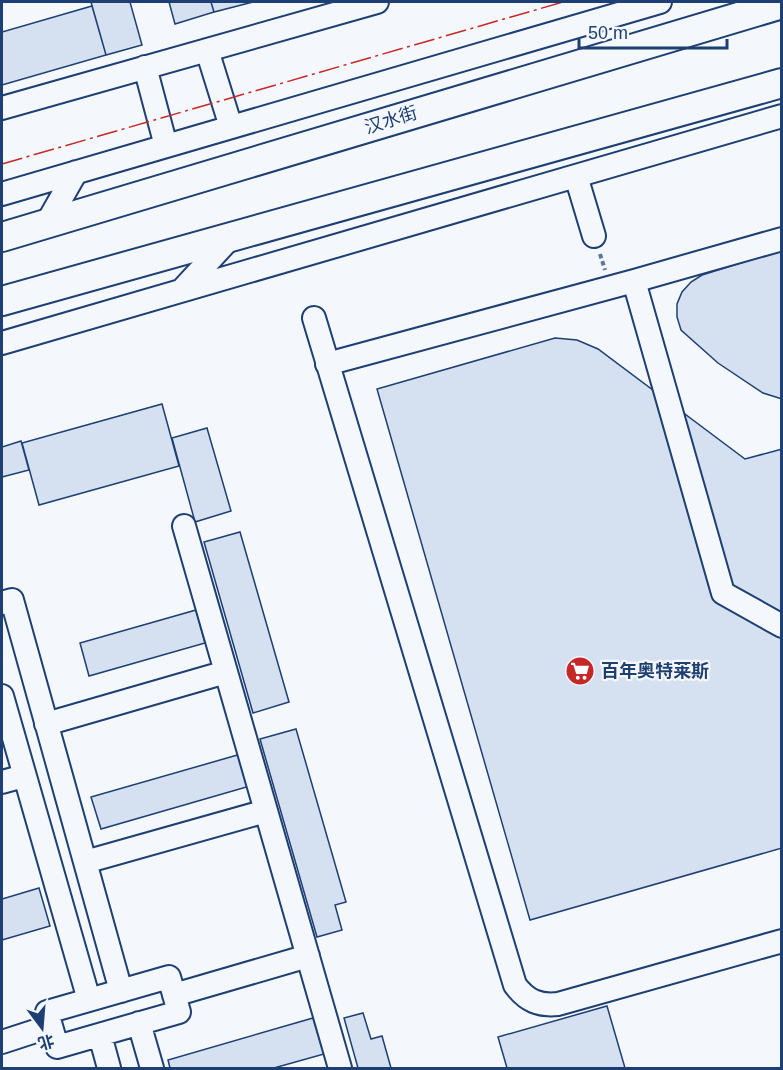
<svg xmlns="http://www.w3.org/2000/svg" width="783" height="1070" font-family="Helvetica,'Noto Sans SC',sans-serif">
  <rect width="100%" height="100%" fill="#f4f7fb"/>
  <!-- building -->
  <path fill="#d5e0f0" stroke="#1d3f73" stroke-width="1.5" d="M91,2H130L142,45L106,55Z
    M169,2H211L214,12L175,24Z
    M211,2H253L214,12Z
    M92,6L106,55L2,85V32Z
    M782,250V399L763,393L718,363L681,330L677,317V304L682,292L691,282L702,275Z
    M555,338L577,340L598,349L745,459L782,449V848L530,920L377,389Z
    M162,404L179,466L39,505L22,443Z
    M207,428L231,511L195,522L172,438Z
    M21,441L29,470L2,477V447Z
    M240,532L289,702L253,713L204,542Z
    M196,610L205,643L89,676L80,643Z
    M296,729L346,902L335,905L342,930L317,937L260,739Z
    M241,754L250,786L101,829L91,797Z
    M39,888L50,926L2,940V899Z
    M607,1006L625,1068H507L498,1037Z
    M363,1013L371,1039L382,1036L391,1068H358L344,1018Z
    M313,1018L324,1054L274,1068H170L168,1060Z"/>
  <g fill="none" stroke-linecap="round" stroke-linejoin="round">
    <!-- minor casing -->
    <g stroke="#1d3f73" stroke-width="26">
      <path id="minor" d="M207,50L231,127
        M145,67L166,146
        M2,108L377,2
        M576,176L594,236
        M2,194L660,2
        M47,223L76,172
        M634,281L723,593L782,626
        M182,290L231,237
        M314,318L515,985C527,1001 539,1006 558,1004L782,941
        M2,343L782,116
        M327,364L634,281L782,239
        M184,526L340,1068
        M2,603L12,600L121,991
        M2,696L89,1000
        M46,724L226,672
        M2,782L24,776
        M85,862L266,811
        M169,977L179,1012L57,1047L47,1012Z
        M174,995L308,956
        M139,1023L152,1068
        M100,1035L109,1068
        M2,1042L51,1026"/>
    </g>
    <!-- major casing -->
    <g stroke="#1d3f73" stroke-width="32">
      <path id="major" d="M2,237L782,4
        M2,301L782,83"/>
    </g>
    <!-- path -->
    <path stroke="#5e769c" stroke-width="4" stroke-dasharray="4.5 3" stroke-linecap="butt" d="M600,254L605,270"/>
    <!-- minor -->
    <use href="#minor" stroke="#f4f7fb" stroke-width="22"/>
    <!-- major -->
    <use href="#major" stroke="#f4f7fb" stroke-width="28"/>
    <!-- power -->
    <path stroke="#c62828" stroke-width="1.5" stroke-dasharray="21 4.5 3 4.5" stroke-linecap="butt" d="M2,164L563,2"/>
  </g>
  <!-- icons -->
  <defs>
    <g id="supermarket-disc" transform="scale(1.5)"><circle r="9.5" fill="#c62828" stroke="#f4f7fb"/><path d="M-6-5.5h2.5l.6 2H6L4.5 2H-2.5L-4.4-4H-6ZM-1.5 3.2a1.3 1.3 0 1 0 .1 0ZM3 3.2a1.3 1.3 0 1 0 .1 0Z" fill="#fff"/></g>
  </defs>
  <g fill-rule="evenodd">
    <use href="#supermarket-disc" x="580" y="671"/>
  </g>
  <g text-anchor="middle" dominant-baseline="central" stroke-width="4.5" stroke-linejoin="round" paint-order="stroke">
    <!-- street labels -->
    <g font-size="18" fill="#1d3f73" stroke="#f4f7fb">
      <text transform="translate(391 120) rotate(-17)">汉水街</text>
    </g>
    <!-- poi labels -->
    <g font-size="18" font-weight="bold" fill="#1d3f73" stroke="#f4f7fb" text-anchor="start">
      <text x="601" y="671">百年奥特莱斯</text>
    </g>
  </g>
  <!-- border -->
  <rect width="783" height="1070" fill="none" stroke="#1d3f73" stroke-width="6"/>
  <!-- north arrow -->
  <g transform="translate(42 1028) rotate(164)" stroke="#f4f7fb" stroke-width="4.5" paint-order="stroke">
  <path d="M0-4.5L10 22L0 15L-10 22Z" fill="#1d3f73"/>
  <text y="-9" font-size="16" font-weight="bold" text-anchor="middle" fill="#1d3f73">北</text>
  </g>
  <!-- scale -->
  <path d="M579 39v9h148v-9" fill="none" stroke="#1d3f73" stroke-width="3"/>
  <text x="588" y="39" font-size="18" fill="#1d3f73" stroke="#f4f7fb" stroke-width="4.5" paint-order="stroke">50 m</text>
</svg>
